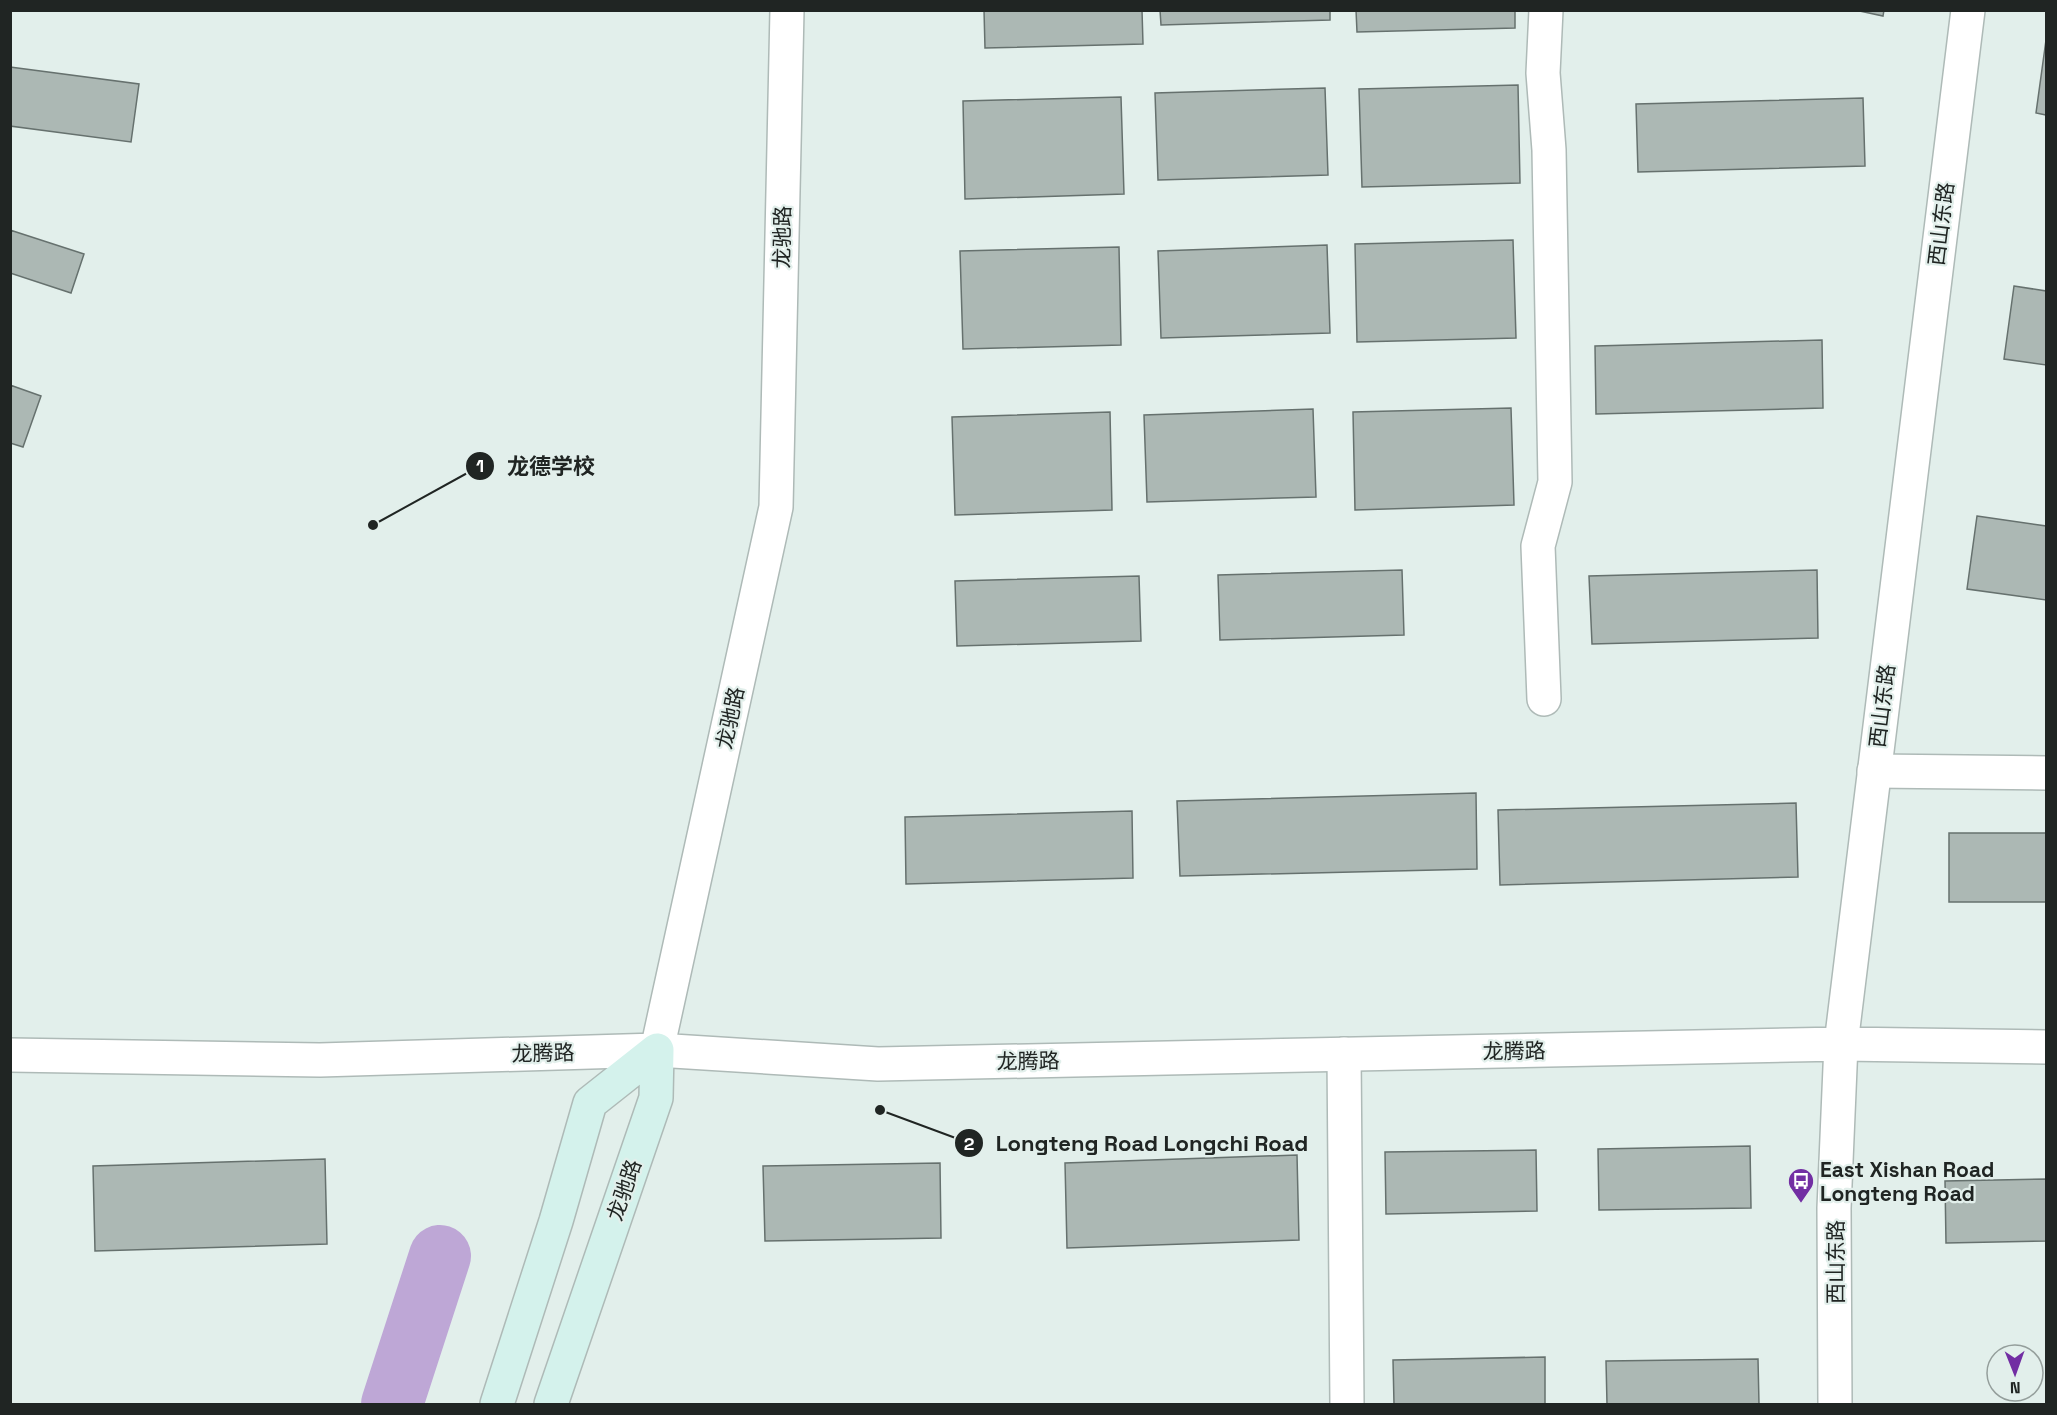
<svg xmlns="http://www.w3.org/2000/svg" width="2057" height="1415" font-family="'Space Grotesk','Noto Sans SC',sans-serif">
  <rect width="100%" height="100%" fill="#e2efeb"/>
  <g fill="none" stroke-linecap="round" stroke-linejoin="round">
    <!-- river -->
    <path stroke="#bea7d6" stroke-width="62" d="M392,1404L440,1256"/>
  </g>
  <!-- building -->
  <path fill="#acb8b4" stroke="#66716e" stroke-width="1.5" d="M984,10H1142L1143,44L985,48Z
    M1160,10H1330V20L1161,25Z
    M1356,10H1515V28L1357,32Z
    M1855,10H1884L1883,16Z
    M2046,40V115L2036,113Z
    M10,67L139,84L131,142L10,126Z
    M1518,85L1520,183L1362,187L1359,89Z
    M1325,88L1328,175L1158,180L1155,93Z
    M1121,97L1124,194L965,199L963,101Z
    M1863,98L1865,166L1638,172L1636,104Z
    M10,230L84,254L71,293L10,273Z
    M1513,240L1516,338L1357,342L1355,244Z
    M1327,245L1330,333L1161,338L1158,251Z
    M1119,247L1121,345L963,349L960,251Z
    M2014,286L2046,291V365L2004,359Z
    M1822,340L1823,408L1596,414L1595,346Z
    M10,385L41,396L23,447L10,443Z
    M1511,408L1514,505L1355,510L1353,412Z
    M1313,409L1316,497L1147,502L1144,415Z
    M1110,412L1112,510L955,515L952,417Z
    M1977,516L2046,526V600L1967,589Z
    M1402,570L1404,635L1220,640L1218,575Z
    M1817,570L1818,638L1592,644L1589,576Z
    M1139,576L1141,641L957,646L955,581Z
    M1476,793L1477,869L1180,876L1177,801Z
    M1796,803L1798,877L1500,885L1498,810Z
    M1132,811L1133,878L906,884L905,817Z
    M1949,833H2046V902H1949Z
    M1750,1146L1751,1208L1599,1210L1598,1149Z
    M1536,1150L1537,1211L1386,1214L1385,1152Z
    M1297,1155L1299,1240L1067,1248L1065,1163Z
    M325,1159L327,1244L95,1251L93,1166Z
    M940,1163L941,1238L765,1241L763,1166Z
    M2046,1179V1241L1946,1243L1945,1181Z
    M1545,1357V1404H1394L1393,1360Z
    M1758,1359L1759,1404H1607L1606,1361Z"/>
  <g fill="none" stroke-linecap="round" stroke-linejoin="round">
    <!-- minor casing -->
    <g stroke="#aebab7" stroke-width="36">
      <path id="minor" d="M1544,699L1538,546L1555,482L1549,150L1543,73L1546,10
        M1874,771L2046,773
        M1344,1054L1347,1404"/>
    </g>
    <!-- tertiary casing -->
    <g stroke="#aebab7" stroke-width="36">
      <path id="tertiary" d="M657,1050L776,507L787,10
        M10,1055L320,1060L657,1050L878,1064L1841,1044L2046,1047
        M1835,1404L1834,1208L1841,1044L1968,10"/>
    </g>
    <!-- secondary casing -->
    <g stroke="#aebab7" stroke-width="36">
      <path id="secondary" d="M497,1404L556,1221L590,1103L657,1050
        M551,1404L656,1098L657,1050"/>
    </g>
    <!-- minor -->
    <use href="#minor" stroke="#fff" stroke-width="33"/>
    <!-- tertiary -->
    <use href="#tertiary" stroke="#fff" stroke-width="33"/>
    <!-- secondary -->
    <use href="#secondary" stroke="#d4f2ec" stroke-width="33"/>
  </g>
  <!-- icons -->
  <defs>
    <g id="bus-pin" transform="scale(1.35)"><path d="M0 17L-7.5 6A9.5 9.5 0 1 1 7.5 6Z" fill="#722ea3" stroke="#e2efeb"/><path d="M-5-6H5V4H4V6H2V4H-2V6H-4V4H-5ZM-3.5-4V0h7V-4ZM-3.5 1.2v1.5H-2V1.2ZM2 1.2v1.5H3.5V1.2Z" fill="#fff"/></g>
  </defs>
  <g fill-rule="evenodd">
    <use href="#bus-pin" x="1801" y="1181"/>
  </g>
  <g text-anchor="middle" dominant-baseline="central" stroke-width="4.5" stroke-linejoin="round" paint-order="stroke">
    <!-- street labels -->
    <g font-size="21" fill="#202523" stroke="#e2efeb">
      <text transform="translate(1941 224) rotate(-83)">西山东路</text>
      <text transform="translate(782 237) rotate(-89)">龙驰路</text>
      <text transform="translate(1882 706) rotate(-83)">西山东路</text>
      <text transform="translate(730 718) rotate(-78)">龙驰路</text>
      <text transform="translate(1514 1051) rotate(-1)">龙腾路</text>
      <text transform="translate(543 1053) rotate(-2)">龙腾路</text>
      <text transform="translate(1028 1061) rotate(-1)">龙腾路</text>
      <text transform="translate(624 1190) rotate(-71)">龙驰路</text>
      <text transform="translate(1835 1262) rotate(-90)">西山东路</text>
    </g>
    <!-- poi labels -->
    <g font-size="21" font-weight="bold" fill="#202523" stroke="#e2efeb" text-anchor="start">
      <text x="1820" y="1169">East Xishan Road<tspan x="1820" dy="24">Longteng Road</tspan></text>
    </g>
  </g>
  <!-- callouts -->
  <path fill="none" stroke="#202523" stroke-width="2" d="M373 525L480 466M880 1110L969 1143"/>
  <g fill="#202523" stroke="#e2efeb" stroke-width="2">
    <circle cx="373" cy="525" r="6"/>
    <circle cx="880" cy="1110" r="6"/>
    <circle cx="480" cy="466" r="15"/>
    <circle cx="969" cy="1143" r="15"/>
  </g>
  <g font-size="18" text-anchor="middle" font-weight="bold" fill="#fff">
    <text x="480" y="472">1</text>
    <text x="969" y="1150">2</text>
  </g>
  <g font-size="22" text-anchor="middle" font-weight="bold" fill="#202523" stroke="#e2efeb" stroke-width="4.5" stroke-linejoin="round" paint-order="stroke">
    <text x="551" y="474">龙德学校</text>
    <text x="1152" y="1151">Longteng Road Longchi Road</text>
  </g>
  <!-- border -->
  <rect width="2057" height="1415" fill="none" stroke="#202523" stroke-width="24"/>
  <!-- north arrow -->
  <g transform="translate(2015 1373) rotate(179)"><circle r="28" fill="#e2efeb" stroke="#949e9b" stroke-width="1.5"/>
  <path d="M0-4.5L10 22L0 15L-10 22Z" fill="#722ea3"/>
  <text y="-9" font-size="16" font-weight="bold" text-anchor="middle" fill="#202523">N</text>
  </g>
</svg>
